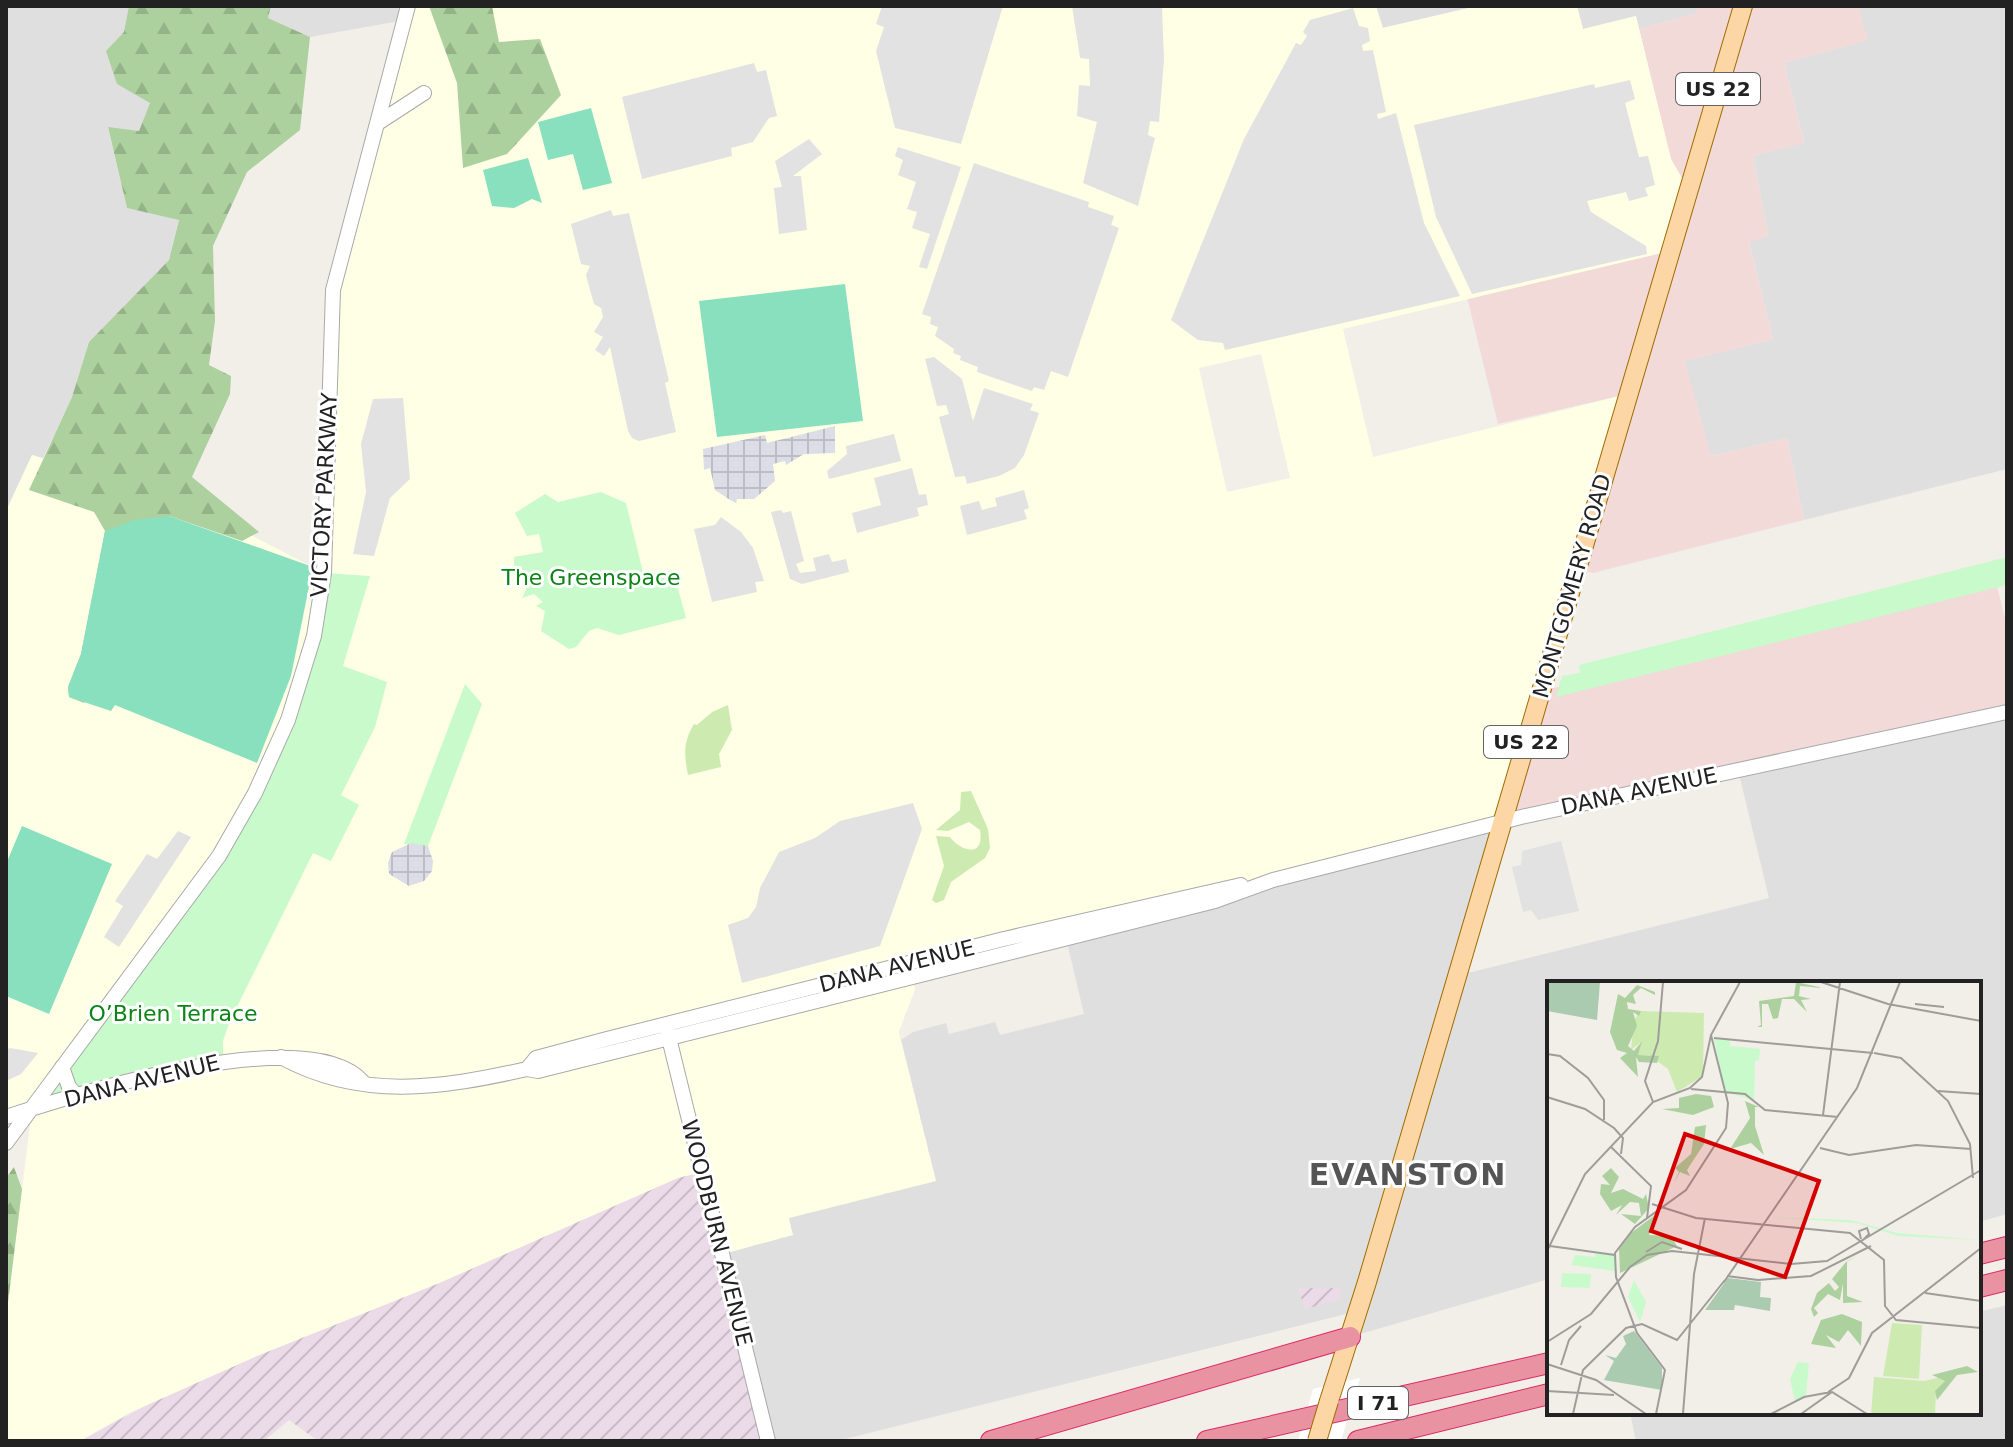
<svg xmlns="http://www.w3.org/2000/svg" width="2013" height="1447" font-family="'DejaVu Sans',sans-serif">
  <defs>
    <pattern id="industrial-furrows" width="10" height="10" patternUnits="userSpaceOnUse" patternTransform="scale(2)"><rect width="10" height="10" fill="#ebdbe8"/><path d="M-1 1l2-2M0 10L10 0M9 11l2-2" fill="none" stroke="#c9bcc7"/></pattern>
    <pattern id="forest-firs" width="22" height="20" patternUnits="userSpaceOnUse" patternTransform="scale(2)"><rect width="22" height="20" fill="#add19e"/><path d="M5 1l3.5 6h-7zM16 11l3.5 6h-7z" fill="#95b388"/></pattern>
    <pattern id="plaza-grid" width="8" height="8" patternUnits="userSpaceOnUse" patternTransform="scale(2)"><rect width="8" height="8" fill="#dddde8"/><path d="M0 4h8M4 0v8" fill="none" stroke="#bdbdc7"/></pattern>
  </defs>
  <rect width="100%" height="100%" fill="#f2efe9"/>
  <!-- residential -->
  <path fill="#e0dfdf" d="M6,6H129L117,84L151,102L139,131L108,128L127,208L179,219L169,260L89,342L72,397L43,458L32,455L6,511Z
    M271,6H408L405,20L310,37L268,18Z
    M1376,6H1477L1382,28Z
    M1577,6H1696L1698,13L1639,29L1636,16L1583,29Z
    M1858,6H2007V469L1804,520L1787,438L1711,456L1684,361L1773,339L1749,242L1768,235L1753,156L1804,142L1784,63L1867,40Z
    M2007,712V1214L1979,1222V983H1549V1279L1350,1337L1358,1311L837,1441H768L723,1254L792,1235L788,1218L936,1181L901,1040L913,1032L946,1023L949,1034L995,1022L1000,1035L1084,1014L1066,938L1502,822L1467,972H1472L1769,898L1738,770Z
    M2007,1305V1441H1636L1630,1413H1979V1312Z"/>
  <!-- commercial -->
  <path fill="#f2dad9" d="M1696,6H1858L1868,40L1784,63L1804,143L1753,156L1768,235L1749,243L1773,339L1685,361L1711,456L1787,438L1804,520L1593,573L1577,569L1627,394L1498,424L1467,297L1670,251L1687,187L1671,159L1639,29L1697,13Z
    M1996,583L2007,626V712L1502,822L1541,691Z"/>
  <!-- industrial -->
  <path fill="url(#industrial-furrows)" d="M915,990L899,1032L936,1181L789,1218L793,1235L723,1254L768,1441H318L289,1420L264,1441H80Z
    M1298,1288H1342L1338,1300L1305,1309Z"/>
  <!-- education -->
  <path fill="#ffffe5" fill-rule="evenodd" d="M408,6H1376L1383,28L1477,6H1577L1583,29L1636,16L1671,159L1687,187L1670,251L1343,329L1373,457L1628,394L1502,822L911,963L915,990L899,1032L936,1181L789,1218L793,1235L723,1254L702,1172L678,1178L437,1284L257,1356L127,1414L80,1441H6V1319L32,1109L6,1117V511L32,455L202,510L324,573L331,325ZM1261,354L1290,478L1227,492L1199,368Z"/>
  <!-- grass -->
  <path fill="#cdebb0" d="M728,705L732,730L719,754L721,767L688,775C684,755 683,742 694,724L697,725L712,712Z
    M971,791L988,829L990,848L985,858L951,882L944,900L936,903L932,900L944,866L936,836L950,837C959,850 985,860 980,830L969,822L948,831L936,830L960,810L961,792Z"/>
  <!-- forest -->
  <path fill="url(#forest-firs)" d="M129,6H271L268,18L310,37L300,130L247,172L213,246L215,321L209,365L231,376L230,394L192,477L259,532L242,541L169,516L84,703L69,697L68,687L81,654L105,531L94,512L29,490L72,397L89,342L169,260L179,220L127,208L108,127L139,131L150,103L117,84L106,51L124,32Z
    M429,6H492L499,42L540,39L561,95L507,154L463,168L457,83Z
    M14,1167L22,1189L6,1319V1178Z"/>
  <!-- park -->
  <path fill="#c8facc" d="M601,492L626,503L644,576L673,570L686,618L619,635L597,628L589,631L576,647L569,649L541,631L545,611L536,606L543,602L534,594L522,598L529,583L514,565V557L543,552L539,534L527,536L515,513L545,494L558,502Z
    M2007,557V585L1556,697L1562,676L1580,673L1579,665Z
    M324,573L370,576L343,666L387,682L375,727L341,795L359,805L331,861L313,853L229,1023L223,1041V1060L32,1108L219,856L277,746Z
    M465,684L482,704L428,846L404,844Z"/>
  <!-- pitch -->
  <path fill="#88e0be" d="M591,108L612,183L583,190L573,154L548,160L538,122Z
    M528,158L542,203L532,199L514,208L492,206L483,170Z
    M845,284L863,421L717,437L699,301Z
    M169,516L313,567L291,676L257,763L115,705L111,711L69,697L68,687L81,654L105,531L135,520Z
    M22,826L112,864L49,1014L6,996V864Z"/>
  <!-- parking -->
  <path fill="#e2e2e2" d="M882,6H1003L961,144L895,128L876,51L884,27L876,24Z
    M1072,6H1162L1164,60L1159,122L1150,121L1148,135L1155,138L1138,206L1083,183L1097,122L1077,116L1079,85L1090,86L1089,59L1080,58Z
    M1353,8L1359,26L1368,28L1370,41L1362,45L1363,51L1373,50L1386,112L1377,114L1378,119L1396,113L1424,223L1460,296L1225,350L1223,343L1198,340L1171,320L1244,139L1296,43L1301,45L1307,36L1303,32L1310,20Z
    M754,63L757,72L766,70L777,116L769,118L753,142L731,148L732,156L642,179L622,97Z
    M1630,80L1635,99L1625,103L1639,157L1648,156L1655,185L1645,188L1648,196L1629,201L1626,192L1587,201L1591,212L1646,246L1647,254L1472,294L1436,217L1414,125L1594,84L1595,88Z
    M809,139L822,154L793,176H801L807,230L779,234L774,188L782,187L775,161Z
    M898,147L961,167L927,269L919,267L930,234L912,228L917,212L907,209L916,182L898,175L903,160L895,156Z
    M974,163L1089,202L1088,207L1114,216L1111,225L1119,228L1068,377L1051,371L1044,390L1034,387L1032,391L977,372L978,367L960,360L961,356L953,353L954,349L935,336L938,327L930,324L931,317L922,314Z
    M611,210L613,216L629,213L669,381L665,383L676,432L639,441L632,438L628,431L610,347L604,356L595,350L603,337L594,332L603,317L601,308L594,304L590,290L586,275L590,266L581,264L571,224Z
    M934,357L962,379L973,421L984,388L1033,404L1030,410L1039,413L1024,455L1015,468L999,476L967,484L965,476L955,477L939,417L949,414L946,405L937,406L925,359Z
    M403,398L410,479L390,498L374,556L353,554L366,492L361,444L373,399Z
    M894,434L901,461L829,479L827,471L847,454L846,446Z
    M912,468L919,495L926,494L928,505L917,508L919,516L857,533L852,513L881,505L874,478Z
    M1024,490L1029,508L1024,510L1027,519L967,535L960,506L979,501L982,510L997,506L995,498Z
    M781,510L783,513L791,511L804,561L796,564L800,573L816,571L813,558L829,554L832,562L846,559L849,572L802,584L790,579L771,512Z
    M721,517L741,532L753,548L764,581L755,582L757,592L712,602L694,529L715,525Z
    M913,803L922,829L880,946L742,983L728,925L748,918L756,907L760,888L779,852L815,838L840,821Z
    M178,831L191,837L119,947L104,937L123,906L115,901L147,854L157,859Z
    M1561,841L1579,911L1538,920L1531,910L1523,912L1512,867L1521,865L1522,851Z
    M10,1048L38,1053L21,1074L6,1081V1050Z"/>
  <!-- plaza -->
  <path fill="url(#plaza-grid)" d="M835,426V453L804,454L786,465L785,461L773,464L775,481L754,499H737L736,503L730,500L715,490L710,468L704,470L703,449L765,435L767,443Z
    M411,843L428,846L433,861L432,871L424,881L409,886L389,874L388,863L392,852Z"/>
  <!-- pier -->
  <path fill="#fff" d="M1360,1378L1341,1441H1298L1313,1389Z"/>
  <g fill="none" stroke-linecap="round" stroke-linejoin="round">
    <!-- minor casing -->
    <g stroke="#a9a9a9" stroke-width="16">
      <path id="minor" d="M378,123L424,93
        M667,1030L768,1441
        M281,1057C361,1101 442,1088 527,1069L538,1071L1215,901L1273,880L1521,817L2007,712
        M62,1067L69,1087L78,1097
        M527,1069L536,1058L607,1039L1004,939L1241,885
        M6,1117C76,1094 309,1020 363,1082
        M6,1143L219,856L255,793L288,720L314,636L324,573L333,290L408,6"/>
    </g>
    <!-- major casing -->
    <g stroke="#a06b00" stroke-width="20">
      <path id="major" d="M1329,1401L1367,1282L1743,6"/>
    </g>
    <!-- highway casing -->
    <g stroke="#dc2a67" stroke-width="22">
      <path id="highway" d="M1979,1254L2007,1247
        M1979,1287L2007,1280
        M991,1441L1350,1337
        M1207,1441L1549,1363
        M1358,1441L1549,1394"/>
    </g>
    <!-- minor -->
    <use href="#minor" stroke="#fff" stroke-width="14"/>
    <!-- major -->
    <use href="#major" stroke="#fcd6a4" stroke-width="18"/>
    <!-- highway -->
    <use href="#highway" stroke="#e892a2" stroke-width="20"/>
    <!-- major-bridge casing -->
    <g stroke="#a06b00" stroke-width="20" stroke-linecap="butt">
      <path id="major-bridge" d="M1317,1441L1329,1401"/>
    </g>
    <!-- major-bridge -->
    <use href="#major-bridge" stroke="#fcd6a4" stroke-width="18"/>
  </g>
  <g text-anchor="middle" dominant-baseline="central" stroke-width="6" stroke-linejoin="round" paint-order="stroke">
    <!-- shield labels -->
    <g fill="#fff" stroke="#646464" stroke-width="2">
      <rect x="1676" y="73" width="84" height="32" rx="6"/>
      <rect x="1484" y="726" width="84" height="32" rx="6"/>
      <rect x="1348" y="1387" width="60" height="32" rx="6"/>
    </g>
    <g font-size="20" font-weight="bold" fill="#222">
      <text x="1718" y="89">US 22</text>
      <text x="1526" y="742">US 22</text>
      <text x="1378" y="1403">I 71</text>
    </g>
    <!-- street labels -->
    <g font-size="22" fill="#222" stroke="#fff">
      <text transform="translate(324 495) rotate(-87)">VICTORY PARKWAY</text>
      <text transform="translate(1572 586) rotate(-74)">MONTGOMERY ROAD</text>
      <text transform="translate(1639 791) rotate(-12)">DANA AVENUE</text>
      <text transform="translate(897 966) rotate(-14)">DANA AVENUE</text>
      <text transform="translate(142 1081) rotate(-14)">DANA AVENUE</text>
      <text transform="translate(717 1233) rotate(76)">WOODBURN AVENUE</text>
    </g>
    <!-- park labels -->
    <g font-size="22" fill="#0c8416" stroke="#fff">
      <text x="591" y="577">The Greenspace</text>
      <text x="173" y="1013">O’Brien Terrace</text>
    </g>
    <!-- district labels -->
    <g font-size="30" font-weight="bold" letter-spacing="2" fill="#555" stroke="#fff">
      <text x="1408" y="1174">EVANSTON</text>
    </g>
  </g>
  <!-- overview -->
  <g transform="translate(1547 981)">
    <rect width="434" height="434" fill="#f2efe9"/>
    <path d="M94,30L157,32L156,95L130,111L121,88L102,74H91L94,61L84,69L87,39ZM345,342L375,344L372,398L336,395ZM402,394L401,403L389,410L388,433H324L327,396L377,400Z" fill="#cdebb0"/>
    <path d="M249,1L276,7L253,5L252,15L264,18L254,19L260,31L247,18H235L231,37L226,38L221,23H215V46H210L214,44L212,20L247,15ZM90,4L108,11V14L94,7L86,14L89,23L80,21L81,28L94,30L92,35L86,31L90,45L81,65L87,70L95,60L91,74L112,75L110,82L92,81L89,76L91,96L73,77L80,72L70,69L63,51L71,13L78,17ZM149,113L164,115L167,126L146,134L115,128L132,127V117ZM198,120L212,126H208V145L217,174L204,162L183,168L203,137ZM159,144L157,163L140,189L143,195L133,191L127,202L132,191L128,187L144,173L148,146ZM64,187L72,196L64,212L76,208L96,218L99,213L102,227L88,243L74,233L94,235L92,222L83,221L69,234L75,224L64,230L53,213L54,203L63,204L55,195ZM112,231L102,254L124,255L130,265L73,292L72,268L84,252ZM311,275L300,280V315L316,321L296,322V302L293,319L281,313L267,327L271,332L267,336L264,328L270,312L282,302L288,310L292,306L285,298L299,281ZM295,333L315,341L314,365L301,349L292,361L279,354L289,367L264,363L274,339ZM420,385L431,391L410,394L390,419L388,410L398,400L385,394Z" fill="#add19e"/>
    <path d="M0,1H53L50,39L0,30ZM181,297L214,301L213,316L224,317L223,330L188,324L187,329H158ZM87,350L115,387V409L57,399L67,380L58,374L69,377L79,363L76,355Z" fill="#aacbaf"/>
    <path d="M167,57L183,59V65L213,68L212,79L208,80L207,119L178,111ZM225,236L303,239L350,252L434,259L351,255L310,242ZM49,272L68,274V290L24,284L28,274L48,276ZM15,292L44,293L43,307L14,306ZM87,299L99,321L93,341L81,316ZM251,381L262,382L259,414L248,420L243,398Z" fill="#c8facc"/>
    <path fill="none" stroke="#9f9d99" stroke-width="2" d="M274,1L341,23L434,40M394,1H429M368,23L397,26M167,57L326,72M327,72L354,77L401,120L423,163L426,197M0,73L13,75L41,97L57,119V139M144,108L198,113L218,129L291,136M391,110L434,113M0,116L38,128L67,147L76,157L74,173M106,121L98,100L111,60L116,1M276,134L293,1M64,166L104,205L100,237M273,167L302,174L369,164L424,168M105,223L149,237L303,252L337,279L338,325L349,339L434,347M314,258L312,250L320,247L322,253L316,259M3,265L68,274M0,270L38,193L106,121L143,107L155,96L164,54L193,1M99,271L115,261L135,268M180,295L211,299M211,299L264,295L324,265M177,301L310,107L353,1M378,312L434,320M0,361L44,333L83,286L100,274L125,270L244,283L280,280L434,189M0,383L49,399L99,433M14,384L22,359L34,345M0,410L67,414M281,411L302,397L325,352L434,267M26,433L36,389L79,347L95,343L130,359L178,299M109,433L118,389L90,352L69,296L68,272L88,246L139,209L179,147L181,122L164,54M136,433L147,293L158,237M224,433L257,416L284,411M254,433L285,411L320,433"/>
    <path fill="#d40000" fill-opacity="0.15" stroke="#d40000" stroke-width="4" d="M138,153L272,200L238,296L104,250Z"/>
    <rect width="434" height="434" fill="none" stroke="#222" stroke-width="4"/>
  </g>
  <!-- border -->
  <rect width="2013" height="1447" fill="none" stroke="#222222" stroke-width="16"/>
</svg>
